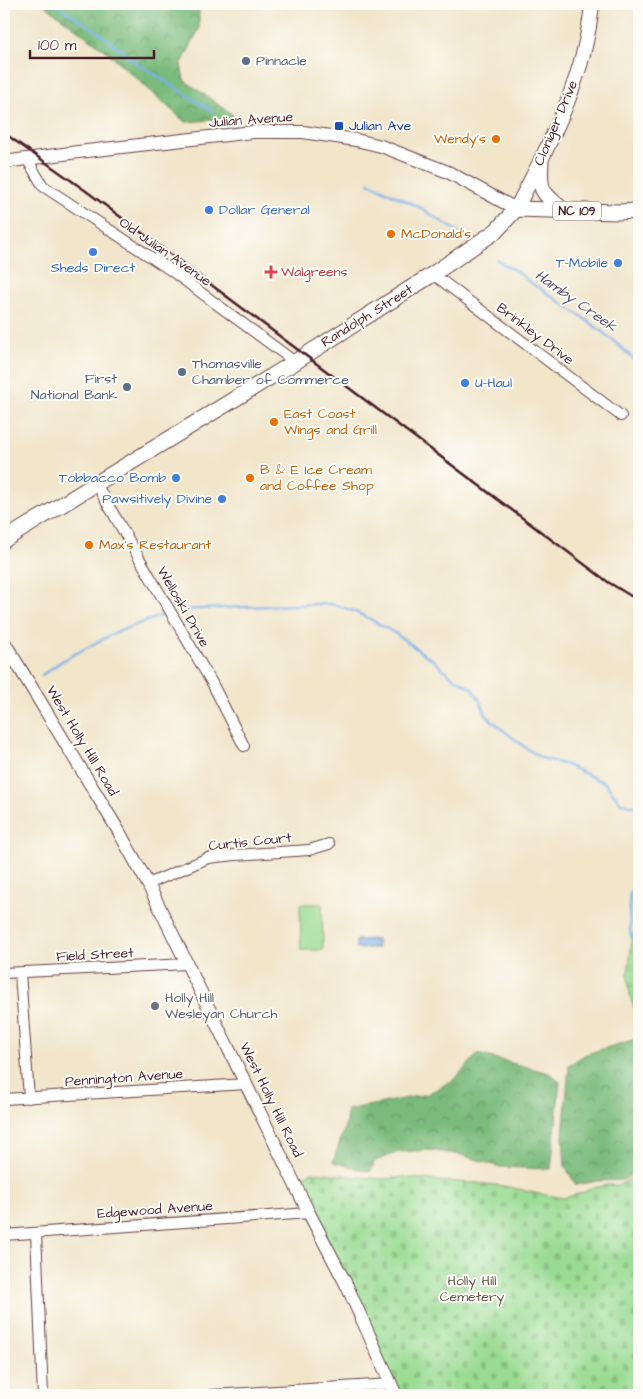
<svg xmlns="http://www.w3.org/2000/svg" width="643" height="1399" font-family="'Architects Daughter',sans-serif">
  <defs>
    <pattern id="forest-crowns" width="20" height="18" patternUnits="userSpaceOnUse" patternTransform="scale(1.25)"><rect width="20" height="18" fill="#7abb7c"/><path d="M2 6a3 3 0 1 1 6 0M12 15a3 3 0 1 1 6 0" fill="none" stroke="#669766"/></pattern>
    <pattern id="wetland-marsh" width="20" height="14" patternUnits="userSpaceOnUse" patternTransform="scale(1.25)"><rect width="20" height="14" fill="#99db92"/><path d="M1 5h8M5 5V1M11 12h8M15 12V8" fill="none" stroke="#85bc7e"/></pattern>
    <pattern id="cemetery-stones" width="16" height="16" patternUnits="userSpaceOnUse" patternTransform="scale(1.25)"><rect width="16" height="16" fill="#99db92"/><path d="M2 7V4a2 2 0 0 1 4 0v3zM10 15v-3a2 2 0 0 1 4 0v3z" fill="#85bc7e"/></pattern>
    <pattern id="water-rules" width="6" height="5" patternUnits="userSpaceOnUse" patternTransform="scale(1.25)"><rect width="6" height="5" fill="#78b0e8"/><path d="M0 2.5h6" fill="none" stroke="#648fbc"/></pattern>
  </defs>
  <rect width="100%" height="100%" fill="#fdfcf7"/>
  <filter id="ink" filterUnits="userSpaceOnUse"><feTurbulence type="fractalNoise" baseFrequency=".02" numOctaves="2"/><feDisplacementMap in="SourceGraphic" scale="10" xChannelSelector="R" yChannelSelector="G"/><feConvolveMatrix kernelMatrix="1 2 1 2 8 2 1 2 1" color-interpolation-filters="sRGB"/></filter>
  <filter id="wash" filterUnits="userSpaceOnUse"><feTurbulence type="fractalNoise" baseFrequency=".0096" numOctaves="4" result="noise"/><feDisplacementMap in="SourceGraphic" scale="20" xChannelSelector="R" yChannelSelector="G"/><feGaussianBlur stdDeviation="1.12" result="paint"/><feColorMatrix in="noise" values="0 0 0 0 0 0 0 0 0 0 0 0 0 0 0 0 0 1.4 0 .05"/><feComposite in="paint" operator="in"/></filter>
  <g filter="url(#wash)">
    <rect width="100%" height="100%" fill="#f1e5ca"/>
    <!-- forest -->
    <path fill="url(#forest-crowns)" stroke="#626d54" d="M43,4H199V29L181,65L184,80L237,118L185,122L106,51Z
      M639,1038V1170L623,1180L597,1181L576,1185L565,1166L563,1137L569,1065L586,1054Z
      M478,1054L549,1073L560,1082L551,1169L500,1167L462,1155L429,1150L399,1152L375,1161L370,1172L333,1162L346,1123L347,1110L428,1094L455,1079Z"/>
    <!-- wetland -->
    <path fill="url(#wetland-marsh)" stroke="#727d5e" d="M639,928V1016C631,1006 628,988 628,975C628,962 633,949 631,936Z"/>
    <!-- cemetery -->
    <path fill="url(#cemetery-stones)" stroke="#727d5e" d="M312,1172L371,1178L385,1179L404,1177L441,1181L477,1183L504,1186L540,1194L564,1198L584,1192L592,1188L607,1185H619L639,1174V1395H396L293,1180Z"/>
    <!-- park -->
    <path fill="#99db92" stroke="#727d5e" d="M300,904H322L323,950H301Z"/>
    <!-- water -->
    <path fill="url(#water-rules)" stroke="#61688a" d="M377,939L378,948L356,949V940Z"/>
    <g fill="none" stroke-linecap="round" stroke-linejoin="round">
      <!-- stream -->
      <path stroke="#78b0e8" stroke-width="2.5" d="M55,4L97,31L137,63L212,111
        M369,183L419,207L447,225L466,236
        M497,260C506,267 520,271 527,280C566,306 607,331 639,365
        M178,610L317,604H332L351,610L370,619L396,634L412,645L418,650L433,660L451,676L473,689L480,701L487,716L502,729L526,748L541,758L567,765L605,783L621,803L639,807
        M42,675L62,661L116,632L166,614
        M639,827V832
        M639,869L630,895L629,911L631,936L639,944"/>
    </g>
  </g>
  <g filter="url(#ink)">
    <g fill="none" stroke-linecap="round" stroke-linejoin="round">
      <!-- minor casing -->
      <g stroke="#633d43" stroke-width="12">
        <path id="minor" d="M27,159L43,186L169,269L295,362
          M433,274L621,416
          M96,484L212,683L244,746
          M148,884L208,858L235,855L309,850L329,844
          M4,973L187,964
          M20,973L29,1098
          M4,1099L246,1084
          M36,1233L43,1395
          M4,1235L309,1213
          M212,1395L391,1384"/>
      </g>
      <!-- tertiary casing -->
      <g stroke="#633d43" stroke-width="14">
        <path id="tertiary" d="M4,162L78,152L253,132H303L356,140L381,146L448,172L516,209
          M4,642L118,830L148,884L309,1213L347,1286L396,1395"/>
      </g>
      <!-- secondary casing -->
      <g stroke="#633d43" stroke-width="16">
        <path id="secondary" d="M516,209C550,143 585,79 592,4"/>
      </g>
      <!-- primary casing -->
      <g stroke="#633d43" stroke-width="17">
        <path id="primary" d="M541,161C539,191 541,192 563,210
          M4,540L295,362L433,274L496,231L516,209L617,212L639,211"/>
      </g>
      <!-- minor -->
      <use href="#minor" stroke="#fff" stroke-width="10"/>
      <!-- tertiary -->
      <use href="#tertiary" stroke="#fff" stroke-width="12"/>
      <!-- secondary -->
      <use href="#secondary" stroke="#fff" stroke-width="14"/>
      <!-- primary -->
      <use href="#primary" stroke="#fff" stroke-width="15"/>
      <!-- rail -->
      <path stroke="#4a1f2b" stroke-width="2.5" d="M4,133L86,191L608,582L639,601"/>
    </g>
  </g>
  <!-- markers -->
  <g fill="#5c6f8a" stroke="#fdfcf7" stroke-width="2">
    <circle cx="246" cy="61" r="5"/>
    <circle cx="182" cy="372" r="5"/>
    <circle cx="127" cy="387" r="5"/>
  </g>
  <rect fill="#1a4fb4" stroke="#fdfcf7" stroke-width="2" x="334" y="121" width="10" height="10" rx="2.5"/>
  <g fill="#e8710a" stroke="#fdfcf7" stroke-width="2">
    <circle cx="496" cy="139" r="5"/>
    <circle cx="391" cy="234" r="5"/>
    <circle cx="274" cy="422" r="5"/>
    <circle cx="250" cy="478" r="5"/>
    <circle cx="89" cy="545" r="5"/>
  </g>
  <g fill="#3f7fe0" stroke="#fdfcf7" stroke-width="2">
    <circle cx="209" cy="210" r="5"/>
    <circle cx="93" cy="252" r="5"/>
    <circle cx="618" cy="263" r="5"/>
    <circle cx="465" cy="383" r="5"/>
    <circle cx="176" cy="478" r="5"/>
    <circle cx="222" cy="499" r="5"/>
  </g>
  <path fill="#e0444e" stroke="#fdfcf7" stroke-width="2" d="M268.5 264.5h5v5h5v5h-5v5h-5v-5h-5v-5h5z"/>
  <circle fill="#6b7280" stroke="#fdfcf7" stroke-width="2" cx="155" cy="1006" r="5"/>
  <g text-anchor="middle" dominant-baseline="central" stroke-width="4" stroke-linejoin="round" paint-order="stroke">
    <!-- shield labels -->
    <rect fill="#fdfcf7" stroke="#806168" stroke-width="1" x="553" y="201.5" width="48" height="19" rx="4"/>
    <g font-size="12" font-weight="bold" fill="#4a1f2b">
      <text x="577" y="211">NC 109</text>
    </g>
    <!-- service labels -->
    <g font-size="14" fill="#4e5e75" stroke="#fdfcf7" text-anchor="start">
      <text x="256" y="61">Pinnacle</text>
      <text x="192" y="364">Thomasville<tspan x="192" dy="16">Chamber of Commerce</tspan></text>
      <text x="117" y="379" text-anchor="end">First<tspan x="117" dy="16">National Bank</tspan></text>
    </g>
    <!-- street labels -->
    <g font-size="14" fill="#4a1f2b" stroke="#fdfcf7">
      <text transform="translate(251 120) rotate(-4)">Julian Avenue</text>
      <text transform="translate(556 123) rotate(-67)">Cloniger Drive</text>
      <text transform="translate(165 252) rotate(35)">Old Julian Avenue</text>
      <text transform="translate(367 316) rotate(-32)">Randolph Street</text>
      <text transform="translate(535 334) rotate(37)">Brinkley Drive</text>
      <text transform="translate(183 607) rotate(60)">Welloski Drive</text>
      <text transform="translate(82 741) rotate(59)">West Holly Hill Road</text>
      <text transform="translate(250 842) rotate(-6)">Curtis Court</text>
      <text transform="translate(95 955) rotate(-3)">Field Street</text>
      <text transform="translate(124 1078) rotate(-4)">Pennington Avenue</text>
      <text transform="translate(271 1100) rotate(64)">West Holly Hill Road</text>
      <text transform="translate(155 1210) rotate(-4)">Edgewood Avenue</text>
    </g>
    <!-- transit labels -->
    <g font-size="14" fill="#164399" stroke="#fdfcf7" text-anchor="start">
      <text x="349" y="126">Julian Ave</text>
    </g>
    <!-- food labels -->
    <g font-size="14" fill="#c56008" stroke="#fdfcf7" text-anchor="start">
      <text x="486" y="139" text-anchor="end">Wendy's</text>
      <text x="401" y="234">McDonald's</text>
      <text x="284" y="414">East Coast<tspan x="284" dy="16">Wings and Grill</tspan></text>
      <text x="260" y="470">B &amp; E Ice Cream<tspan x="260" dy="16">and Coffee Shop</tspan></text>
      <text x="99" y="545">Max's Restaurant</text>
    </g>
    <!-- shop labels -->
    <g font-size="14" fill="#366cbe" stroke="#fdfcf7" text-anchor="end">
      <text x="219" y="210" text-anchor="start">Dollar General</text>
      <text x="608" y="263">T-Mobile</text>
      <text x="93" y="268" text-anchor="middle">Sheds Direct</text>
      <text x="475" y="383" text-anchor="start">U-Haul</text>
      <text x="166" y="478">Tobbacco Bomb</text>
      <text x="212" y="499">Pawsitively Divine</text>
    </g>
    <!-- health labels -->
    <g font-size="14" fill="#be3a42" stroke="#fdfcf7" text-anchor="start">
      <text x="281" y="272">Walgreens</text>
    </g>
    <!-- worship labels -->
    <g font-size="14" fill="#5b616d" stroke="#fdfcf7" text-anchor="start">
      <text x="165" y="998">Holly Hill<tspan x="165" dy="16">Wesleyan Church</tspan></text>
    </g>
    <!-- park labels -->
    <g font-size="14" fill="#62574a" stroke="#fdfcf7">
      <text x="472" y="1281">Holly Hill<tspan x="472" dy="16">Cemetery</tspan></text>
    </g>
    <!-- water labels -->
    <g font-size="15" font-style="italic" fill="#5a526d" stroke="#fdfcf7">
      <text transform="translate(576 301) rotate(35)">Hamby Creek</text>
    </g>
  </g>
  <!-- margin -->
  <rect width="643" height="1399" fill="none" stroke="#fdfcf7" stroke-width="20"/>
  <!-- scale -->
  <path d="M30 50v8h124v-8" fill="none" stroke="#4a1f2b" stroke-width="2.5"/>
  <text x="38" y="50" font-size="15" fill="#4a1f2b" stroke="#fdfcf7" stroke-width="4" paint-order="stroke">100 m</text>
</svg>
